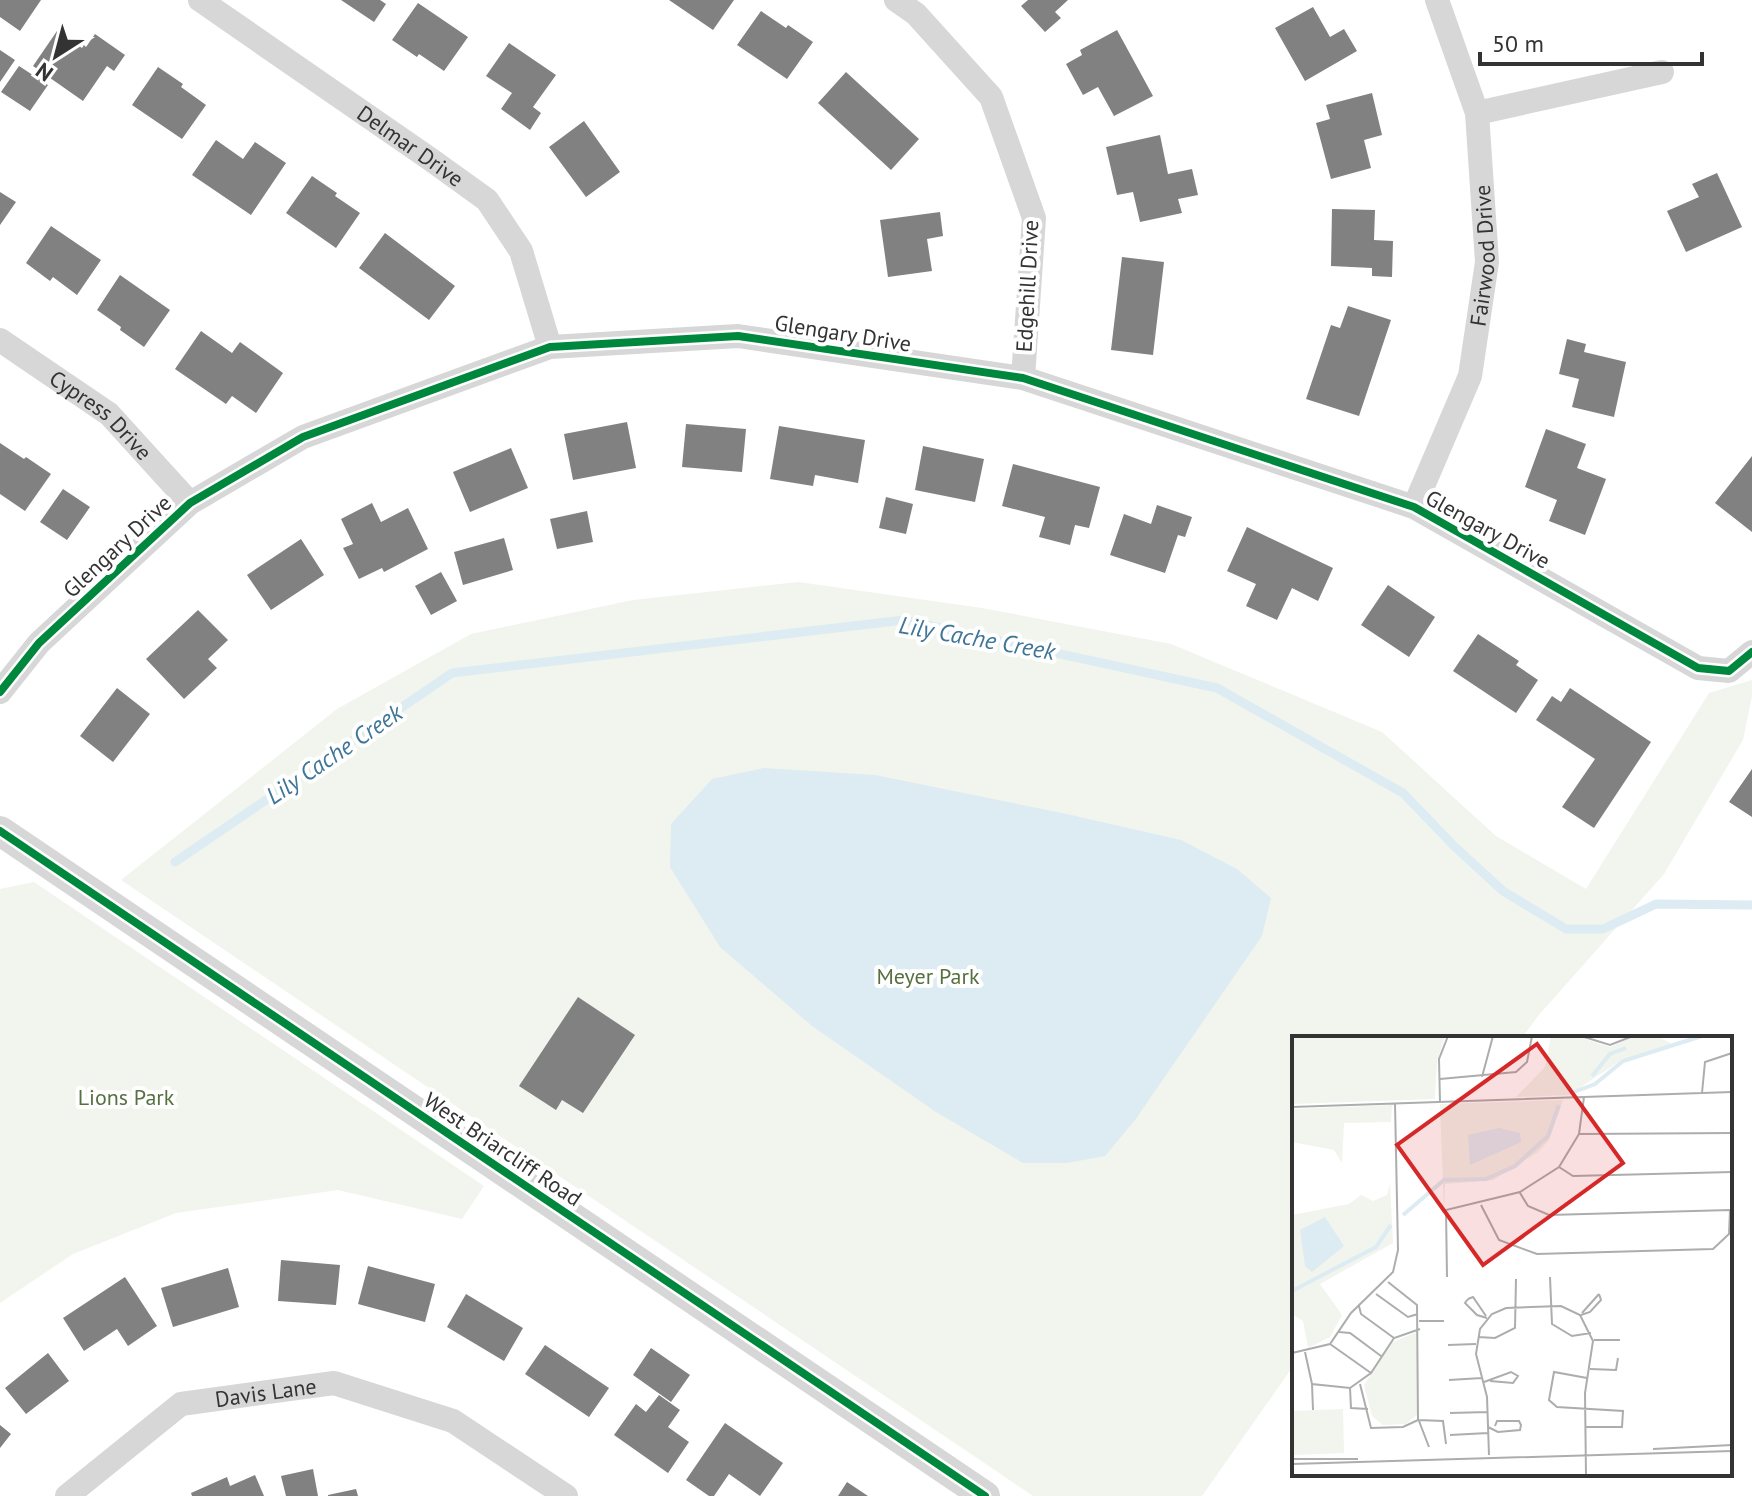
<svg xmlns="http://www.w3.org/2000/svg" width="1752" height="1496" font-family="'PT Sans',sans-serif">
  <rect width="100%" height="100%" fill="#fff"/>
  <!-- green -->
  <path fill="#f1f5ed" d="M798,582L982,608L1171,644L1382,732L1496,836L1586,889L1709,693L1752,680V696L1743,740L1664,874L1538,1016L1522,1038H1294V1365L1202,1496H1033L121,880L337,709L471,634L633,600Z
    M34,882L484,1186L462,1219L338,1190L176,1213L73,1254L0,1303V889Z"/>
  <!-- water -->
  <path fill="#ddebf3" d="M764,768L875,775L1062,813L1181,840L1237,869L1271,898L1262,936L1135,1120L1105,1156L1067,1163H1023L936,1112L812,1026L720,947L670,867L671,824L712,779Z"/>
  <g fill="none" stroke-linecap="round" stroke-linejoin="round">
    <!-- stream -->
    <path stroke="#ddebf3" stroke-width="9" d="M175,862L452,673L904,620L1217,688L1403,793L1455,847L1503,891L1566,929H1603L1656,904L1752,905"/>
  </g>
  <!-- building -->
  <path fill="#818181" d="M0,0H41L20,31L0,17Z
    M341,0H380L386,4L374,22Z
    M669,0H734L713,30Z
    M1028,0H1068L1055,12L1061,18L1045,32L1021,6Z
    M418,3L468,37L444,71L419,54L417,57L392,40Z
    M1313,7L1330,37L1344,29L1357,51L1305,81L1275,28Z
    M761,11L786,28L788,25L813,42L787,79L737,45Z
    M1117,30L1153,96L1114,116L1098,87L1083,95L1066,64L1082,55L1080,50Z
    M57,31L82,48L84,45L86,47L95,34L125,55L114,71L107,66L83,101L33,66Z
    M509,43L556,75L533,107L541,113L530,130L501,109L512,93L486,76Z
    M0,50L15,60L0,82Z
    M19,66L48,85L30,111L1,92Z
    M158,67L183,84L181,87L206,105L182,139L132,105Z
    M846,72L919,139L891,170L818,103Z
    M1372,93L1382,135L1364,140L1371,168L1331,179L1316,123L1330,119L1326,105Z
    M584,121L620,172L586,197L549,147Z
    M1160,135L1168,174L1192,169L1198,195L1178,199L1182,213L1140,222L1133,192L1117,195L1106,147Z
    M216,140L243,159L255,142L286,163L251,215L192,175Z
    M1717,173L1742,227L1686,252L1667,211L1699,197L1692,184Z
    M312,176L337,193L335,196L360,213L336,248L286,213Z
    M0,192L16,202L0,225Z
    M1332,209L1375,210L1374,240L1393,241L1392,277L1372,276V268L1331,266Z
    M940,212L943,236L927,239L932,271L888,277L880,220Z
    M51,226L101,260L77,295L53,277L50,281L26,263Z
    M385,233L455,286L429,320L359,268Z
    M1122,257L1164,262L1153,355L1111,350Z
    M120,275L170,310L144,347L120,330L121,327L97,310Z
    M1348,306L1391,320L1359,416L1306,399L1331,325L1340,328Z
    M201,331L232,353L240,342L283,373L256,413L232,396L226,404L175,369Z
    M1567,339L1586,344L1584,352L1626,362L1614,417L1572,407L1579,379L1559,374Z
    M627,422L636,468L573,480L564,434Z
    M686,424L746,429L742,472L682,467Z
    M779,426L865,440L858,483L815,475L813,486L770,479Z
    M1546,429L1586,444L1577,468L1606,479L1585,535L1549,521L1557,500L1525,487Z
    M0,443L24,459L26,457L51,474L25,511L0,494Z
    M923,446L984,459L975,502L915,490Z
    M511,448L528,488L470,512L453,472Z
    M1752,456V532L1715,503Z
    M1013,464L1100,487L1089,528L1075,525L1070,545L1039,537L1045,517L1002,506Z
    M63,489L90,507L67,540L40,522Z
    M886,497L913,504L906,534L879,528Z
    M372,503L381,522L408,508L428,549L384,572L382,568L359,579L343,548L353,544L341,519Z
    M1157,505L1192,517L1185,537L1178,535L1165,573L1110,555L1124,514L1151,524Z
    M587,511L593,542L557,549L550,519Z
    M1247,527L1333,568L1318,601L1292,588L1277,620L1246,606L1256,584L1227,571Z
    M504,538L513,570L463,585L454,552Z
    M301,539L324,575L271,610L247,575Z
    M441,572L457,601L431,615L415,586Z
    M1388,585L1435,617L1409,657L1361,625Z
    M198,610L228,640L208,659L217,668L184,699L146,659Z
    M1478,634L1519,661L1516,665L1538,680L1516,713L1453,671Z
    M117,688L150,714L113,762L80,736Z
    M1570,688L1651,742L1594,828L1562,807L1595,759L1536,720L1552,696L1561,702Z
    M1752,769V817L1729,802Z
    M578,997L635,1035L583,1113L562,1100L556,1110L519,1086Z
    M281,1260L340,1265L336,1305L278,1301Z
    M368,1266L435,1284L425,1322L358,1304Z
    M228,1268L239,1307L173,1327L161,1288Z
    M125,1277L157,1326L128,1346L117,1329L84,1351L63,1318Z
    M466,1294L523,1328L504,1361L447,1327Z
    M545,1345L609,1388L589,1417L525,1374Z
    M651,1348L690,1375L671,1402L633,1375Z
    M48,1353L69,1381L26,1414L5,1388Z
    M659,1395L680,1410L668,1427L689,1442L668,1473L614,1435L636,1404L646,1412Z
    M725,1423L783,1463L760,1496L729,1474L714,1496H709L686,1480Z
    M0,1425L11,1434L0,1448Z
    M313,1469L318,1496H286L281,1476Z
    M255,1475L264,1496H192L191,1493L227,1477L230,1486Z
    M847,1482L868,1496H838Z
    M356,1489L358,1496H328V1495Z"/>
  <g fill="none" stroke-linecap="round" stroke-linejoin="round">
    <!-- minor -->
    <g stroke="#d7d7d7" stroke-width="24">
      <path id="s1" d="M200,0L430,159L487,200L521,251L550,347"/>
      <path d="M896,0L916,14L991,97L1034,218L1023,378"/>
      <path d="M1477,113L1662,72"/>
      <path id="s2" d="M0,340L109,414L190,503"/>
      <path id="s3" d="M1414,507L1470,376L1487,262L1477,113L1437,0"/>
      <path d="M0,692L39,643L190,503L303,437L550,347L738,336L1023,378L1414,507L1698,668L1729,671L1752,652"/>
      <path id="s4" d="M67,1496L181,1404L334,1383L453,1421L566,1496"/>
    </g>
    <!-- tertiary -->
    <path stroke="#d7d7d7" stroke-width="30" d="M0,831L985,1496"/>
    <!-- cycleway casing -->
    <g stroke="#fff" stroke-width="13">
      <path id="cycleway" d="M0,692L39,643L190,503L303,437L550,347L738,336L1023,378L1414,507L1698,668L1729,671L1752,652
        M0,831L985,1496"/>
    </g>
    <!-- cycleway -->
    <use href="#cycleway" stroke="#00873e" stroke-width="8"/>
  </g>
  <g text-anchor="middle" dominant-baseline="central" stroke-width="8" stroke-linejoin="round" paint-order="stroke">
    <!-- street labels -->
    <g font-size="22" fill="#333" stroke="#fff">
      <text stroke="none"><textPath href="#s1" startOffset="256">Delmar Drive</textPath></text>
      <text stroke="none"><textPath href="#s3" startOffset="264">Fairwood Drive</textPath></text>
      <text transform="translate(1027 286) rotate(-87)">Edgehill Drive</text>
      <text transform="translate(843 333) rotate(9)">Glengary Drive</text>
      <text stroke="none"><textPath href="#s2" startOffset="126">Cypress Drive</textPath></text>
      <text transform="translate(1488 529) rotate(29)">Glengary Drive</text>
      <text transform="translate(117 546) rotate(-43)">Glengary Drive</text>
      <text transform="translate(503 1149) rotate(34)">West Briarcliff Road</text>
      <text stroke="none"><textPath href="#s4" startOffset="232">Davis Lane</textPath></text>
    </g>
    <!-- park labels -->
    <g font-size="22" fill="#56703f" stroke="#fff">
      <text x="928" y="976">Meyer Park</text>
      <text x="126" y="1097">Lions Park</text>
    </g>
    <!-- water labels -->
    <g font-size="24" font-style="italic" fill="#3f7597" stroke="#fff">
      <text transform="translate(977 638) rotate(10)">Lily Cache Creek</text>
      <text transform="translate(334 754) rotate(-34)">Lily Cache Creek</text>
    </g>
  </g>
  <!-- overview -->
  <g transform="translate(1292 1036)">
    <rect width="440" height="440" fill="#fff"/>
    <path d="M153,0L145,25L143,63L0,68V1ZM259,0H284L318,11L343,0H365L382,9L328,25L277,59L224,61L253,31ZM271,64L257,104L246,116L201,144L153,148L152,175L148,68ZM100,69L99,86L52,87L50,127L42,114L0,106V73ZM98,148L101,207L28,248L50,279L38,301L16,312L11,285L0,278V179L57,168L69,159L81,165L95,159ZM125,296L126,378L114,388L91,389L80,380L72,349L99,307ZM51,373L52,417L0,419V375Z" fill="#f1f5ed"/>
    <path d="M207,92L228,97L229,106L178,129L176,99ZM33,181L52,210L20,236L13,230L8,194Z" fill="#ddebf3"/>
    <path fill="none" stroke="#ddebf3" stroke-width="4" d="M300,40L318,18L334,12M282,56L303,48L331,25L410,0M111,179L152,144L194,143L223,130L256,100L267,69M0,255L84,211L99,189"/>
    <path fill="none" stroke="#adadad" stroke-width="2" d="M289,0L318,9L341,0M190,41L201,0M148,43L224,36L235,26L240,0M410,57L413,26L440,17M148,66L147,23L156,0M0,71L440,56M287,98L440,97M267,131L281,140L440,136M228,157L236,170L257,179L438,174M189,169L207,204L245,218L421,213L437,198L438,174M155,241L154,174L228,156L267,131L287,98L292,61M258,241L260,288L280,300L299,297M84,258L116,281L126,278M176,263L173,267L185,279L195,282M176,263L181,261L194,280M67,270L69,278L102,302M290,277L307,258M289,279L298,276L309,264L307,258M127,285H152M47,296L58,297L89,320M186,301L203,302L223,292L224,243M302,304H328M38,308L79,337M156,309L184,308M13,316L20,348L58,352L79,337L102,302L128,293M0,317L38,308L59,277L101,236L106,214L103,67M298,333L324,334L326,322M157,344L190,342M192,346L219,336L226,340L221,347L198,345M20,348L21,374M68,348L79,392L111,391L126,384L125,269L96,246M58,352L59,372L76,373M158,377L196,376M126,384L151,385L154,408M127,385L137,411M196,391L206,396L228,394L229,389L227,385H205L203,390M293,391H330L331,375L265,371L257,364L262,336L295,342M158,399L196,397M361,413L440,409M197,419L195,361L184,318L188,293L200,278L214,272L269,270L288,279L301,305L293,357L294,440M0,423H66M0,428L440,415"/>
    <path fill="#d62828" fill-opacity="0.15" stroke="#d62828" stroke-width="4" d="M245,8L331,127L191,229L105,109Z"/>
    <rect width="440" height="440" fill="none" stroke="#333" stroke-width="4"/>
  </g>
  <!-- north arrow -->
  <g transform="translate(56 56) rotate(216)" stroke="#ffffff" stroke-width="6" paint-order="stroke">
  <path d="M0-6L14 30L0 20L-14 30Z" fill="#333333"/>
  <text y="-12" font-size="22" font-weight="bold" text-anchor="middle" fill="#333333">N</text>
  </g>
  <!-- scale -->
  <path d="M1480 52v12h222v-12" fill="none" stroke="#333333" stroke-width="4"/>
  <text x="1492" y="52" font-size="24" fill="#333333" stroke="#ffffff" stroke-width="6" paint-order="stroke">50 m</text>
</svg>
